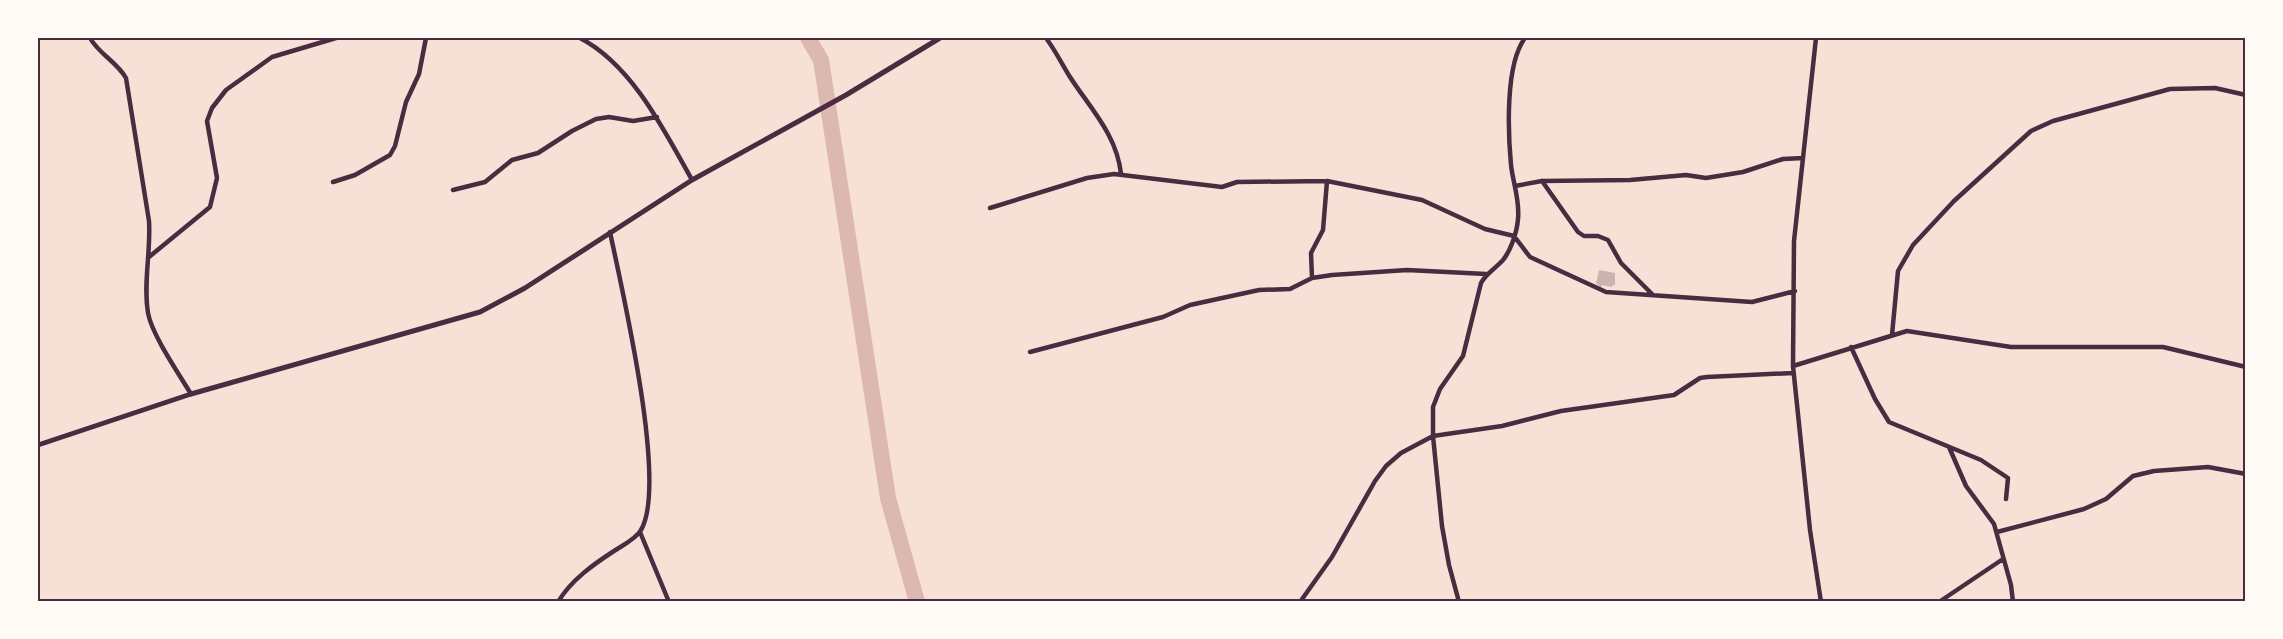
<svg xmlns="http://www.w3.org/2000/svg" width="2283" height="639" font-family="Poppins,sans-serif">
  <rect width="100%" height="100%" fill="#f7e1d7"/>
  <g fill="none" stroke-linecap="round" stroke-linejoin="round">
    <!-- river -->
    <path stroke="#dcb8b0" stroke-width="16" d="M808,38L821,60L888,498L917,602"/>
  </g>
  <!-- building -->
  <path fill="#ccb4b1" d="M1599,270L1615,273V285H1613L1612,287L1602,285L1601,288L1599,287V285L1596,284Z"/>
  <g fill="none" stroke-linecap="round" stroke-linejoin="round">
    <!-- minor -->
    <path stroke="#4a2c40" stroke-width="4.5" d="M90,38C99,54 117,62 126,78L149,221C151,251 143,283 148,313C152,335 179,374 191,394
      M580,38C632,65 664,130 692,180
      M1046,38C1055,50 1062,64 1070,77C1090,108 1117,135 1121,174
      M1816,38L1794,241L1793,366L1810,530L1821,602
      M1542,181L1578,232L1584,236H1598L1608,240L1621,263L1652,294
      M333,182L355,175L390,155L395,146L406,102L419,74L426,38
      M1515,186L1542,181L1630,180L1686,175L1706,178L1743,172L1783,159L1803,158
      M453,190L485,182L512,160L538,153L572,131L596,119L609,117L633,121L657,117
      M990,208L1087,178L1114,174L1222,187L1237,182L1327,181L1422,200L1485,229L1514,236L1530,257L1606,292L1752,302L1795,291
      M149,257L210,207L217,178L207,121L212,108L226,90L272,57L336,38
      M1312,278L1311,253L1323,230L1327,181
      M1892,335L1898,271L1913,245L1954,201L2031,131L2053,121L2170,89L2215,88L2246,95
      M1851,347L1875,399L1889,422L1981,460L2008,478L2006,499
      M1030,352L1163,317L1190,305L1259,290L1290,289L1312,278L1332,275L1407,270L1486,274
      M1793,366L1907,331L2011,347H2163L2246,367
      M1949,447L1966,486L1994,524L2011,585L2013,602
      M640,532L669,602
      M1997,532L2084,509L2106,499L2133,476L2154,471L2208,467L2246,474
      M558,602C571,580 594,564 614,551C623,545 636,539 641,530C668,484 622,290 610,232
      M1300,602L1332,557L1375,481L1386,466L1401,453L1433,436L1502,426L1561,411L1674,395L1700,378L1707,377L1793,373
      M1459,602L1449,565L1442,526L1433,436V407L1440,389L1463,356L1481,283C1486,274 1492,271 1499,264C1510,255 1517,232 1518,219C1520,200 1513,183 1511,165C1508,133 1505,64 1525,38
      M1939,602L2003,559"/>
    <!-- tertiary -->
    <path stroke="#4a2c40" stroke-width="5" d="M38,445L191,394L480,312L525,288L692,180L846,95L940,38"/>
  </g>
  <!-- border -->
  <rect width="2283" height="639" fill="none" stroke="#fffaf5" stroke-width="78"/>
  <rect x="39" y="39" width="2205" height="561" fill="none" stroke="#4a2c40" stroke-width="2"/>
</svg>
